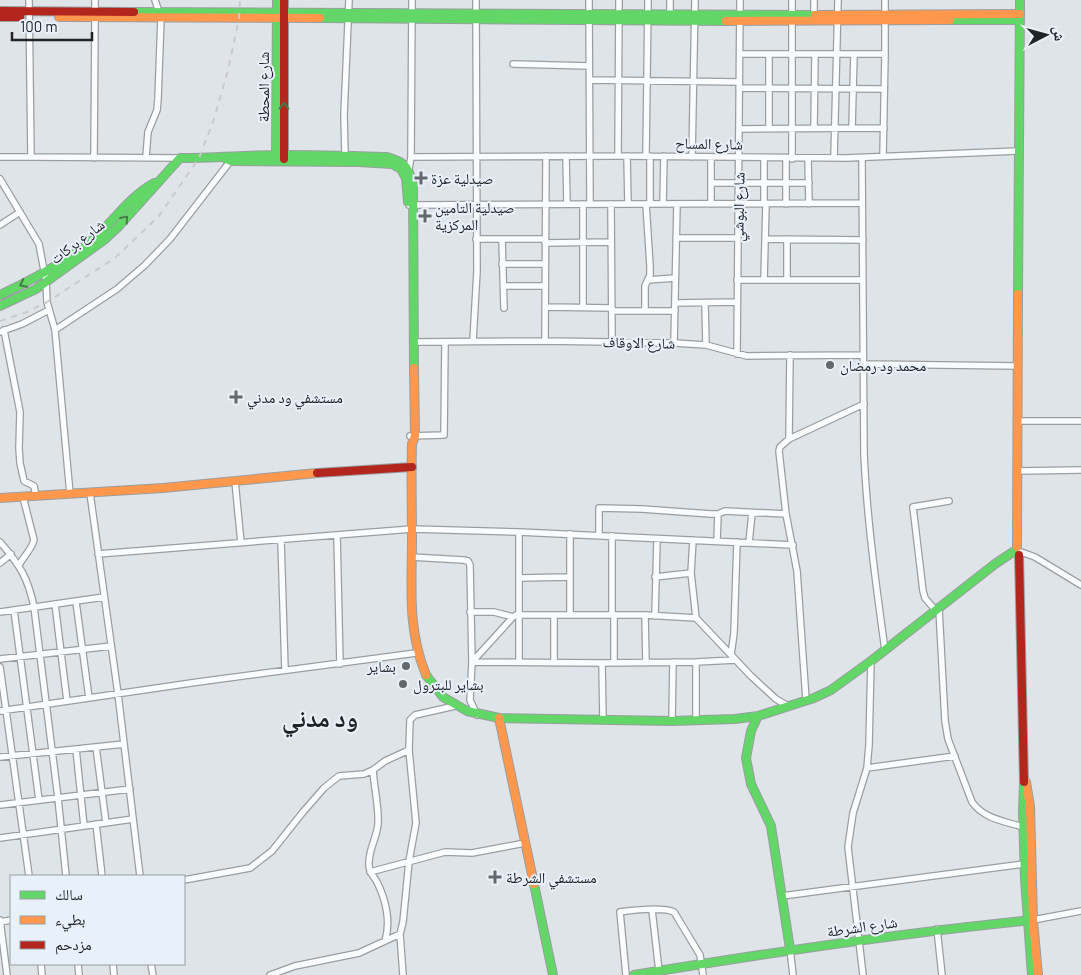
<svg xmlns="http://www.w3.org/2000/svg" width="1081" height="975" font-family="Barlow,'Noto Naskh Arabic',sans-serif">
  <rect width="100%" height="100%" fill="#dfe4e8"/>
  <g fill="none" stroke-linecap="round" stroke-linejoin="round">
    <!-- street casing -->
    <g stroke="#9a9ea0" stroke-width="8">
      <path id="street" d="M29,0L31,157L180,158
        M155,0L159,12
        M589,0L590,204
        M814,0V15
        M95,13V0
        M670,14V0
        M740,54H885
        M769,54V128
        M513,64L589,66
        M590,80L739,82
        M739,88L884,89
        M814,128L815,54
        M852,128L854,54
        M739,129L884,128
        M345,156L344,115L349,0
        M566,156L567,204
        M618,156L619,0
        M627,156L628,204
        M646,156L648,0
        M650,156V204
        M883,156L885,54V0
        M0,157H31
        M146,157L148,132L157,110L158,99L161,18
        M411,157L618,156L846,158L1019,151
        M692,157L695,0
        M711,157V204
        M94,158L95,18
        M808,158L809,204
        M834,158L838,0
        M862,158L864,454C867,520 876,585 885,650
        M792,159V0
        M408,170L409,169L411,157L412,0
        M0,179L39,244L46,281L47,302L55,330L70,494
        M711,183H809
        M611,204L612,341
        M663,204L664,156
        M764,204V158
        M786,204V158
        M409,205L862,203
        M0,225L20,212
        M676,238H738
        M476,239H545
        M502,239L504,308
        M765,239L863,240
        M787,239V280
        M545,243L611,242
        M502,264H545
        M648,280L675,278
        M737,280H863
        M764,280L766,204
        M504,286H545
        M675,303L737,302
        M705,303L706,345
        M546,307L612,308
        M583,307V204
        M612,311H675
        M645,311V286L650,275V266L646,204
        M4,330L20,412L19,448L20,463L24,481L34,486L36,496
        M55,330L117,289L145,265L170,239L232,159
        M0,332L22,324L49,310
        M473,341L477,271L476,0
        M545,341L546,156
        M413,342L545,341L674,343L706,345L747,356L863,355
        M674,343L677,204
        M737,354L740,0
        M863,364L1018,366
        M1018,421H1081
        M410,436L444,435L445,342
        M789,439L790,355
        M1017,471L1081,470
        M235,481L241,543
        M90,493L118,694L140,876
        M519,532V662
        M570,534V615
        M337,535L340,664
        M599,536V508L642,509L711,514H718L725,511L786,514
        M612,536V615
        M281,540L285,670
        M693,540L691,573L696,618L751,676L776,699L788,706
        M717,541L718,514
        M0,542C20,565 28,578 34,607L58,798L66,876
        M749,543L752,513
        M1021,552L1035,557L1081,585
        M98,554L412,529L519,532L793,545
        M411,557L463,560L468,561L470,565L472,662L470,700L477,715
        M0,563L11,554
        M19,565C23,557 32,549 34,540L23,497
        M655,577L691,573
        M520,578L570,577
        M76,602L89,698
        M55,604L67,701
        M939,609L945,721L948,739L972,802C984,819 1004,821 1023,827
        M14,610L39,800
        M936,611L925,598L923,591L913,507L949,501
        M0,612L104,597
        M470,612H494L513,617
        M645,615L646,663
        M655,616L657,539
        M731,655L734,633L737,542
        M0,659L111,646
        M472,662L602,663L696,662L735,660
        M472,662L513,617L516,615H645L696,618
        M554,663V615
        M602,663L603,720
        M614,663V615
        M0,667L29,876
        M806,700L797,571L786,514L779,451L780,447L789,439L864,404
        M0,711L198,682L416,653
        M672,721L673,662
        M696,721V662
        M96,747L106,823
        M76,749L84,826
        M0,757L124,744
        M867,768L955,756
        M373,770C374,788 379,806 378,824C377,838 368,850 369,865C369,873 373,875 377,882C386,900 391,922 385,941
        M0,805L130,789
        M96,824L102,876
        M0,838L133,819
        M370,872L445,852L472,853L525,843
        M184,880L250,868L272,851L303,812L324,788L339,776L364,774L373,770L385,761L409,750
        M782,896L1024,864
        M652,910L659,971
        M0,920L7,975
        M1033,920L1081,911
        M0,922L11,920
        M937,929L942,975
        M790,949L793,975
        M41,964L42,975
        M78,964L79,975
        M113,964L114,975
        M151,964L153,975
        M270,975L295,966L359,953L400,934
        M403,975L400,934L403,922L409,861L416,823L409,750L410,720L415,715L455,706
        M626,975L620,912C631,910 664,907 674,912L700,955L703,975
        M863,975L848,847L853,813L867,768L869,745L871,661"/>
    </g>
    <!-- fast casing -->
    <g stroke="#9a9ea0" stroke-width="10">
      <path id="fast" d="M134,12L815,15
        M320,18L726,21
        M950,20H1020
        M276,158L277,0
        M226,159L231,161L358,162L392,164L401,169L406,178L408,202
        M1018,294L1020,0
        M0,295C30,281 60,265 86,245C111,226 127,198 154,183
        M0,306L36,289L104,240L119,226L180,158C215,158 249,155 283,155C318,155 352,156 387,157C405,162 408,166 413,184L414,368
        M426,675L443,697L467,711L499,718L672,721L735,719L758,716L814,698L831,690L871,661L995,564L1013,552
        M758,716L751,731L746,758L751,784L771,826L790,949
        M1024,782L1023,812L1025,879L1032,975
        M534,884L553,975
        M634,975C767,953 899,933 1033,920"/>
    </g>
    <!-- slow casing -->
    <g stroke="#9a9ea0" stroke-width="10">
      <path id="slow" d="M815,15L1020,14
        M59,17L320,18
        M726,21L950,20
        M414,368L415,436L412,444C411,476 412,508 412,539C412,588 407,628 426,675
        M0,498L163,488L317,473
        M1017,547L1018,294
        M499,718L534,884
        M1026,782L1030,806L1033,920L1038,975"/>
    </g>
    <!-- jam casing -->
    <g stroke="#9a9ea0" stroke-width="10">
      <path id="jam" d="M284,0V159
        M0,11L134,12
        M0,17H20
        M317,473L412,467
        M1019,555L1024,782"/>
    </g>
    <!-- street -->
    <use href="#street" stroke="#fafbfc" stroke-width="5.5"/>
    <!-- fast -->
    <use href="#fast" stroke="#63d668" stroke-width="8"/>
    <!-- slow -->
    <use href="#slow" stroke="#ff974d" stroke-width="8"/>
    <!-- jam -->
    <use href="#jam" stroke="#b3261e" stroke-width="8"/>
    <!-- rail -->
    <path stroke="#c8cacb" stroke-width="2" stroke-dasharray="6 6" stroke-linecap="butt" d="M0,321L27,312L47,302L115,258L159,216L199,158L214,119L228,70L239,19L240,0"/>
  </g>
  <!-- one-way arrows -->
  <defs><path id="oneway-chevron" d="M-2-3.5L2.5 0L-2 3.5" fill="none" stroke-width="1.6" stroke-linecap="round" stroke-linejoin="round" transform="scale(1.25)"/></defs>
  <g stroke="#427d48">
    <use href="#oneway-chevron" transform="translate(284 106) rotate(-89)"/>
    <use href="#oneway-chevron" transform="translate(125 219) rotate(-49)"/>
    <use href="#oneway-chevron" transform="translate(23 284) rotate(153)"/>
  </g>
  <!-- markers -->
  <g fill="#64676b" stroke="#e8f1fa" stroke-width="2">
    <path d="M418.5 170.5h5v5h5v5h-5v5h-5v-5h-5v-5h5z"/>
    <path d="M422.5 208.5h5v5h5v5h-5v5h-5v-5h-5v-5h5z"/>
    <circle cx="830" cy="365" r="5"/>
    <path d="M233.5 389.5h5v5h5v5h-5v5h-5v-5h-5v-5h5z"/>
    <circle cx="406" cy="666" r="5"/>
    <circle cx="403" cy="684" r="5"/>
    <path d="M492.5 869.5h5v5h5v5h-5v5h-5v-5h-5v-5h5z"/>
  </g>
  <g text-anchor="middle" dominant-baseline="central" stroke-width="4" stroke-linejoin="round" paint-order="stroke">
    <!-- street labels -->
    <g font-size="15" fill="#212427" stroke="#e8f1fa">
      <text transform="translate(263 87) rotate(-90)">شارع المحطة</text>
      <text transform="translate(709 143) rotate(1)">شارع المساح</text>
      <text transform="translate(738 207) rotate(-89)">شارع البوشي</text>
      <text transform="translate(77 241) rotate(-37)">شارع بركات</text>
      <text transform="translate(639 342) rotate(1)">شارع الاوقاف</text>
      <text transform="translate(862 926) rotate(-8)">شارع الشرطة</text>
    </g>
    <!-- poi labels -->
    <g font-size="15" fill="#212427" stroke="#e8f1fa" text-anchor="start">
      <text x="431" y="178">صيدلية عزة</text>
      <text x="435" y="207">صيدلية التامين<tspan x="435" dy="17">المركزية</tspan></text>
      <text x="840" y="365">محمد ود رمضان</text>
      <text x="247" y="397">مستشفي ود مدني</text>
      <text x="396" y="666" text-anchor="end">بشاير</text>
      <text x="413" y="684">بشاير للبترول</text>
      <text x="506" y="877">مستشفي الشرطة</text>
    </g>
    <!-- town labels -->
    <g font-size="25" font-weight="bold" fill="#212427" stroke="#e8f1fa">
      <text x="320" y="717">ود مدني</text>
    </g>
  </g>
  <!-- legend -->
  <rect x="10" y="875" width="175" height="90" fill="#e8f1fa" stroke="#989fa6"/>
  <rect x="20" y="891" width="25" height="8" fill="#63d668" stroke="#989fa6"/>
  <text x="55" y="900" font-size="15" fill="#212427">سالك</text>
  <rect x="20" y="916" width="25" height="8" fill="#ff974d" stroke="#989fa6"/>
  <text x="55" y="925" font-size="15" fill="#212427">بطيء</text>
  <rect x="20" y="941" width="25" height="8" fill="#b3261e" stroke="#989fa6"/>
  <text x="55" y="950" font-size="15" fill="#212427">مزدحم</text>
  <!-- north arrow -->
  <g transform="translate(1046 35) rotate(84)" stroke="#e8f1fa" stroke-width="4" paint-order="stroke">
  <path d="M0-4L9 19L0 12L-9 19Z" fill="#212427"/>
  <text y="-8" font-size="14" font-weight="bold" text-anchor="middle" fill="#212427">ش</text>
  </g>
  <!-- scale -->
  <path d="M12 32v8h80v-8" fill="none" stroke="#212427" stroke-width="2.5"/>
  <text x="20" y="32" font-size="15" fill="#212427" stroke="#e8f1fa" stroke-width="4" paint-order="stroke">100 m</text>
</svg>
